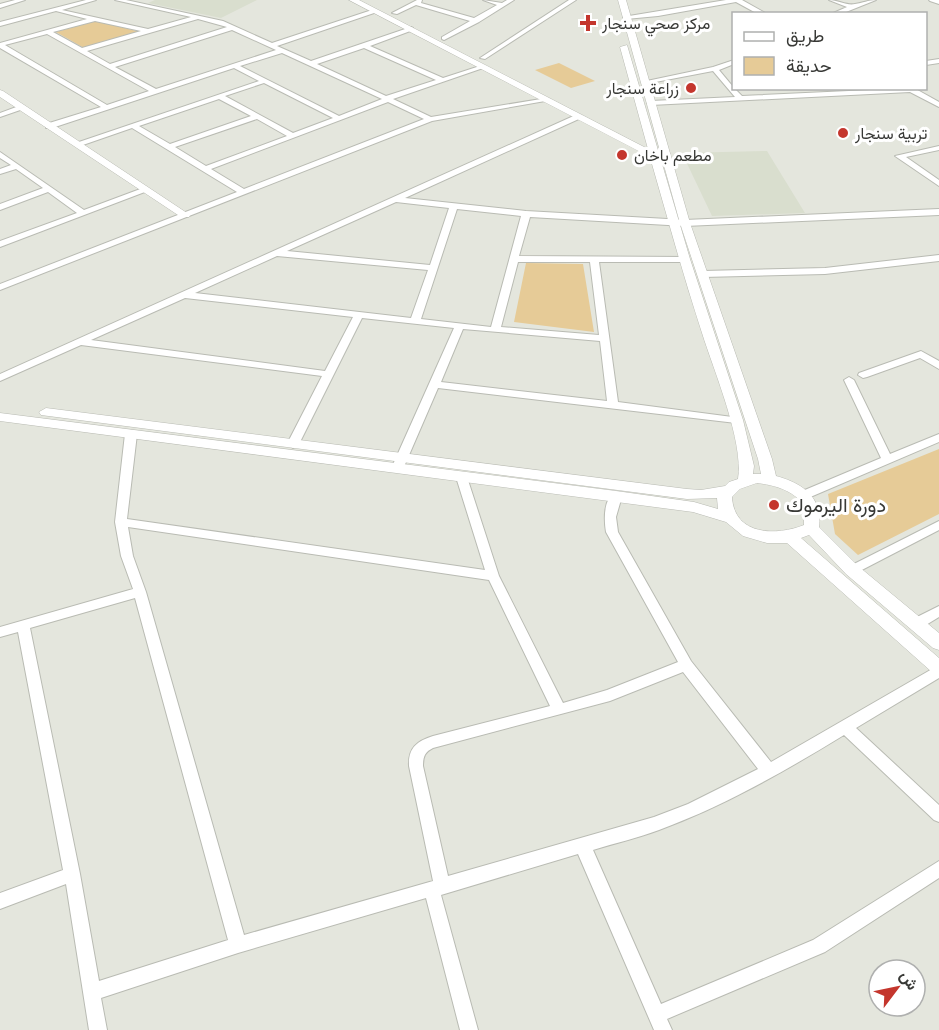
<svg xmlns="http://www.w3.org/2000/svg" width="939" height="1030" font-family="'Fira Sans',Vazirmatn,sans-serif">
  <rect width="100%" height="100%" fill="#e4e6dd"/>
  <!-- built -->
  <path fill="#d9dece" d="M155,0H257L221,18L148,3Z
    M767,151L805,213L712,216L682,153Z"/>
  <!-- green -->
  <path fill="#e6cb97" d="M96,21L141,32L84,48L56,32Z
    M559,63L595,81L571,88L535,70Z
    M526,263L583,264L594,332L514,322Z
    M939,449V514L858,555L835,534L828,494Z"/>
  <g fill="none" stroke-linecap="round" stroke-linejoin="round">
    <!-- minor casing -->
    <g stroke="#b9bbb3" stroke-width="2">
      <path id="minor" d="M15,0H25L0,8V4Z
        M86,0H96L62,10L148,29L191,17L115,0H126L223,21L272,43L375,9L377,12L277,46L311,61L411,27L413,28V30L370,46L443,78L483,65L486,67L393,99L431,117L547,98L551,100L432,121L0,290V284L237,192L132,128L80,146L73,144L259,81L234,68L52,128H46V124L101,107L0,48V43L87,19L56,11L0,26V22ZM198,19L227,27L110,64L87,51ZM95,21L141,31L82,48L53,32ZM232,30L276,50L156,89L115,67ZM47,34L149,91L107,105L5,45ZM364,48L436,80L386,96L317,64ZM282,53L382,99L339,116L240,66ZM264,83L333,118L293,133L225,96ZM219,99L251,116L170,144L139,126ZM388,102L424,119L244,189L211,169ZM257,119L287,136L206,166L175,147Z
        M417,0H422L421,3L474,18L497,5L483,0L502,3L507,0H514L479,22L444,40L442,39V37L470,21L416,5L397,14L392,13Z
        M569,0H576L485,59L480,58Z
        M726,0H742L767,14H758L736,2L658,16L626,19L623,17Z
        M829,0C838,0 847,6 855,4C863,3 868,0 876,0L841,14H831L847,7Z
        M929,0H939V4L930,1Z
        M939,59V63L926,65V61Z
        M734,60V64L719,70L734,88L742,96L914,88L939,102V107L910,92L651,105L647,103L651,101L735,97L713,71L645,84L642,82L713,67Z
        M19,106L26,108L0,117V113Z
        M578,114L582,116L581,118L405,198L526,211L685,220L939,209V215L685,226L530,217L519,256L687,257L688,259L684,262H599L618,402L740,418L741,420L740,422L736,423L438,388L403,469L401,472H393L391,469L454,328L362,318L299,444L293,448L287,444L322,376L81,345L0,381V374ZM396,202L449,208L430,265L287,251ZM457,209L521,216L491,327L421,319ZM277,256L428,270L411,318L195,293ZM518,262H590L599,335L501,327ZM185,298L353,317L325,371L91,340ZM463,329L600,341L607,401L441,382Z
        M939,146V150L906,157L939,180V186L895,156Z
        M0,152L84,210L143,188L150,190L0,247V241L77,213L48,192L0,210V204L43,188L16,169L0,174V169L11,165L0,158Z
        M939,255V261L825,274L703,277L698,274L703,271L825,268Z
        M921,351L939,361V369L920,358L867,377L863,378L858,375L859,373Z
        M849,377L854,380L890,454L939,434V442L808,498H800L798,495L800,492L881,458L844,380Z
        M131,430L137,434L127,519L485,570L456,477L458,474H466L499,576L563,703L607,690L678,662L606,532C604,520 603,498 616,492L622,496L616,517L618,532L691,661L771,762L939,665V678L856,728L939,805V822L934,820L844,735C785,771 724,806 659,830C638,838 615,843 593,850L661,1004L813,940L939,861V878L825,952L667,1019L672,1030H654L578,854L441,895L478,1030H460L426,898L238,953L101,998L107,1030H89L66,884L0,909V893L63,870L18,632L0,637V627L133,589L121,556L115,522L125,434ZM128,527L489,580L550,706L433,736C417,741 408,748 409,766L433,881L244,935L146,592L133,556ZM135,598L228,940L99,981L80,874L30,628ZM683,672L758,769L688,804L654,817L448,876L423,766C423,756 425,752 433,748L610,701Z
        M939,521V530L856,573H848L846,570L848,567Z
        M939,606V617L921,628H911L909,624L911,620Z"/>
    </g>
    <!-- tertiary casing -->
    <g stroke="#b9bbb3" stroke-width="1">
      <path id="tertiary" d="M349,0H359L648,149L620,47L627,45L690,259L743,420L754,466L753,474H761L758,459L680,223L618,0H626L690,223L772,459L776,476C802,483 823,497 819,527L858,566L939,633V650L933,648L846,574L809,535L801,538L939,658V675L933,673L787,543H767L743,536L726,522L693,512L0,421V413L616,491L694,502L718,509L717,498L687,499L41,415L39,412L46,408L687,489L701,490L725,486L729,482L738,479C744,442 714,371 702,333C683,275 667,216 650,157ZM757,483C774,485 794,490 804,506V525C777,536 734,536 732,497L740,489Z
        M0,90L3,91L190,215L189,217H181L0,97Z"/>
    </g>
    <!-- minor -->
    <use href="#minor" fill="#fff" fill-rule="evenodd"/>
    <!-- tertiary -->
    <use href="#tertiary" fill="#fff" fill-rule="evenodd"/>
  </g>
  <!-- markers -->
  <g fill="#c4362d" stroke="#fff" stroke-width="2">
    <path d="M585 14h6v6h6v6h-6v6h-6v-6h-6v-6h6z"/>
    <circle cx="691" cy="88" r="6"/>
    <circle cx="843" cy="133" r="6"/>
    <circle cx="622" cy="155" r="6"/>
    <circle cx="774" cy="505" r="6"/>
  </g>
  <g text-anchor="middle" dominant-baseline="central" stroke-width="6" stroke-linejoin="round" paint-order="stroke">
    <!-- far-poi labels -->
    <g font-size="16" fill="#383936" stroke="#fff" text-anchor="start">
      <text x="602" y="23">مركز صحي سنجار</text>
      <text x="679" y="88" text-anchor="end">زراعة سنجار</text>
      <text x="855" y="133">تربية سنجار</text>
      <text x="634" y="155">مطعم باخان</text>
    </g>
    <!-- poi labels -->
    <g font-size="20" fill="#383936" stroke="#fff" text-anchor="start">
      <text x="786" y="505">دورة اليرموك</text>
    </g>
  </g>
  <!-- legend -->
  <rect x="732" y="12" width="195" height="78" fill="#ffffff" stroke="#afb0af" stroke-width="1.5"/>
  <rect x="744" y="32" width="30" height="9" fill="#ffffff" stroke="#afb0af" stroke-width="1.5"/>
  <text x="786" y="42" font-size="18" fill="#383936">طريق</text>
  <rect x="744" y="57" width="30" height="18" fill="#e6cb97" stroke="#afb0af" stroke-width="1.5"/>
  <text x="786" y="72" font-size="18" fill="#383936">حديقة</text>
  <!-- north arrow -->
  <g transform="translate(897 988) rotate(58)"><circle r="28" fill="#ffffff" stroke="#afb0af" stroke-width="1.5"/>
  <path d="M0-4.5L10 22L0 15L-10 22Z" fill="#c4362d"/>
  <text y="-9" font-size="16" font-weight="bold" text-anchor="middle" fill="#383936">ش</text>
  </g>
</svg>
